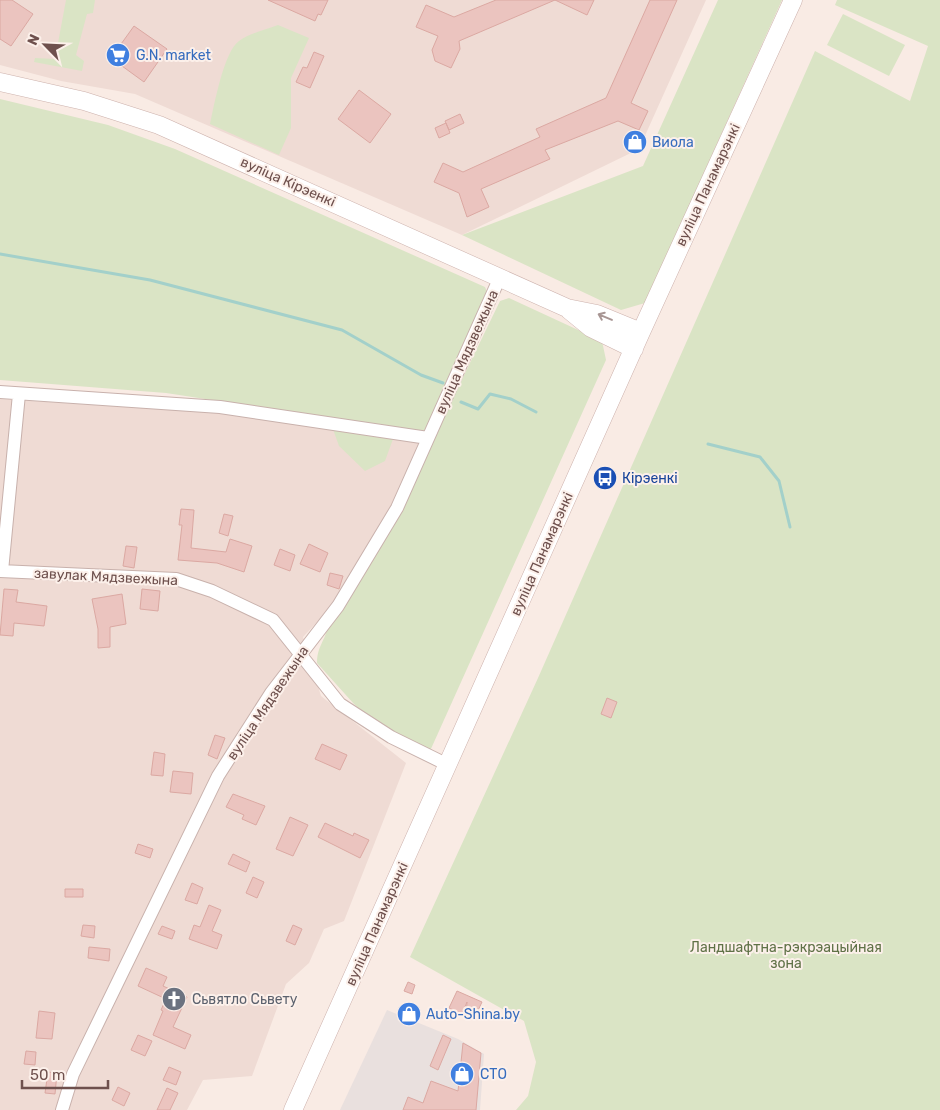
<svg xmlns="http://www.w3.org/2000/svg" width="940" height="1110" font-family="Rubik,sans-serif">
  <rect width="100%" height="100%" fill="#f9ebe4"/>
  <!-- residential -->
  <path fill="#efdbd4" d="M0,0H706L639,149L462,235L135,94L61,81L0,65Z
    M0,399L220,413L420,441L387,515L333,605L303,637L321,696L406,763L344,921L324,929L309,963L286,984L252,1076L203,1080L187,1110H0Z"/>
  <!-- industrial -->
  <path fill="#e9e0de" d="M387,1010L458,1039L484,1054L480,1110H340Z"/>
  <!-- green -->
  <path fill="#dae4c5" d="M66,0H95L93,13L87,14L76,55L84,61L82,71L34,62L35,58L55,59Z
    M718,0H782L645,303L621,310L462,235L643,166Z
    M837,0H940V1110H516L528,1096L536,1062L524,1021L410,957L538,678L815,51L910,101L928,46L835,5Z
    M843,14L905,45L889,76L827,45Z
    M278,25L309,38L291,78V128L279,155L210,124C214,106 224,51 239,41C249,33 266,30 278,25Z
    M0,99L108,125L175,149L485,287L489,296L426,433L397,428L385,461L365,471L339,446L329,418L166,393L0,380Z
    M509,298L602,341L606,360L430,751L376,724L354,704L317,663C317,645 326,641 328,624L399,509L500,301Z"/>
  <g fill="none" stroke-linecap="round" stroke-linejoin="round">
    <!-- stream -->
    <path stroke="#a3d0ca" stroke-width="3" d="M0,254L150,280L342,330L421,375L443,383
      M461,402L478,409L490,394L511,399L536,412
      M708,444L760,457L779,481L790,527"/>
  </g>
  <!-- building -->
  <path fill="#ebc4bf" stroke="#dba8a2" d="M0,0H12L33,14L11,46L0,39Z
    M268,0H328L321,15L318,14L315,21Z
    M496,0H594L587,15L555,0L459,41L460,49L451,68L435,61L432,50L438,36L416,27L426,5L454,17Z
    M650,0H677L631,103L648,111L639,130L618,121L545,150L550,159L481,189L489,207L467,217L459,193L434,182L443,163L463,172L540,137L536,129L606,98Z
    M134,26L167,49L144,82L111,58Z
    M314,52L324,56L310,88L296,82L303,67L307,68Z
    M359,90L391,114L370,143L338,119Z
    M460,114L464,123L449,130L445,121Z
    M446,123L450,133L439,138L435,128Z
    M181,509L194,510L191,548L226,552L230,539L252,546L244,572L217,563L178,560L182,525H179Z
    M224,514L233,516L228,536L219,533Z
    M309,544L328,553L320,572L300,564Z
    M126,546L137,547L134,568L123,566Z
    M280,549L295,555L290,571L274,565Z
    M330,573L343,576L339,589L327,585Z
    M4,589L18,590L16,602L47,606L44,626L14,623L13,636L0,635Z
    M142,589L160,591L158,611L140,609Z
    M122,594L126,624L110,627V647L98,648V629L92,599Z
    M607,698L617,702L611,718L601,714Z
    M215,735L225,738L217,759L208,755Z
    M322,744L347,755L340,770L315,759Z
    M154,752L165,754L163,776L151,775Z
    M173,771L193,773L191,794L170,792Z
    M233,794L265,806L256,825L242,819L244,815L226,807Z
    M290,817L308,825L293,856L276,849Z
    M325,823L353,836L354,833L369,840L360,858L318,837Z
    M138,844L153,849L150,858L135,853Z
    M233,854L250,862L246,872L228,864Z
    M253,877L264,882L257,898L246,893Z
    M192,883L203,888L197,904L185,900Z
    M65,889H83V897H65Z
    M209,905L221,910L212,931L222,935L217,949L189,939L194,925L200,927Z
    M83,925L95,926L94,938L81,936Z
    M293,925L302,929L295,945L286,941Z
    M162,926L175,931L172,939L158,934Z
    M89,947L110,949L109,961L88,958Z
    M146,968L167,977L163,986L187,997L173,1027L191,1035L185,1049L153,1035L163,1011L161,1010L166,999L138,986Z
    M408,982L415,985L412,994L404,991Z
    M457,991L482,1002L474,1019L466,1016L467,1002L462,1014L449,1008Z
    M39,1011L55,1013L52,1039L36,1038Z
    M138,1035L152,1041L145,1056L131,1050Z
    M443,1035L451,1039L438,1070L430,1066Z
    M463,1043L481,1053L476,1110H403L408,1097L423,1103L431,1081L458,1091Z
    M26,1051L36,1052L35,1065L24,1064Z
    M169,1067L181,1072L176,1085L163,1080Z
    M48,1072L57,1073L55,1094L45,1093Z
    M118,1087L130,1093L124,1106L112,1100Z
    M167,1088L178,1093L170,1110H157Z"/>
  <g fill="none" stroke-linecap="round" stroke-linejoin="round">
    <!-- street casing -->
    <g stroke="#c8b1ac" stroke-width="14">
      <path id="street" d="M0,392L220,407L428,438
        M0,571L176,579L212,591L273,620L340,704L391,737L448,765
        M2,571L19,394
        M62,1110L73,1074L218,776L271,693L338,606L397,508L500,277"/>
    </g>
    <!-- secondary casing -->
    <g stroke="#cdb2ad" stroke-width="19">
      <path id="secondary" d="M0,82L84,101L159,125L567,308L597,314L641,332
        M569,310L591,328L634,349
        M293,1110L641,332L793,0"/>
    </g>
    <!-- street -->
    <use href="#street" stroke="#fff" stroke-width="12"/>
    <!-- secondary -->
    <use href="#secondary" stroke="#fff" stroke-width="18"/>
  </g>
  <!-- one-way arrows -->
  <defs><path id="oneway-shaft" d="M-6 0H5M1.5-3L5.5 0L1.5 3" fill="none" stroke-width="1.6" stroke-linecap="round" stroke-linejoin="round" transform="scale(1.25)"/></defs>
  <use stroke="#a89694" href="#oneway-shaft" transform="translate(605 317) rotate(-157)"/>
  <!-- icons -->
  <defs>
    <g id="supermarket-disc" transform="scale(1.25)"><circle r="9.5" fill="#3f7fe0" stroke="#fcf0ea"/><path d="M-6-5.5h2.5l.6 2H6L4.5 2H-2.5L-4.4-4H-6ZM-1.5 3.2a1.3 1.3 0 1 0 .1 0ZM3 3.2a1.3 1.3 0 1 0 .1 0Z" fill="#fff"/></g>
    <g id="shop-disc" transform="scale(1.25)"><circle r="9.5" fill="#3f7fe0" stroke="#fcf0ea"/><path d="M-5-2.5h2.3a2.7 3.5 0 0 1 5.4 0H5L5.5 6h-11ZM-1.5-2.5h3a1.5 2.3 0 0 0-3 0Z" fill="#fff"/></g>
    <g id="bus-disc" transform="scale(1.25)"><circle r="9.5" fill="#1a4fb4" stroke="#fcf0ea"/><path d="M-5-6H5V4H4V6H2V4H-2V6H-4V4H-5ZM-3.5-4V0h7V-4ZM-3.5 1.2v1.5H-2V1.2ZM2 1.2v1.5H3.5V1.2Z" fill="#fff"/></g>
    <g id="church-disc" transform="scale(1.25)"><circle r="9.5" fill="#6b7280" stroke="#fcf0ea"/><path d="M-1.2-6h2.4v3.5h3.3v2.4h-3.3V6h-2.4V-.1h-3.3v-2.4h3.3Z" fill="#fff"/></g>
  </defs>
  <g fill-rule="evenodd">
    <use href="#supermarket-disc" x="118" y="55"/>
    <use href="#shop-disc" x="635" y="142"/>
    <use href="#bus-disc" x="605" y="478"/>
    <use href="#church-disc" x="174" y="999"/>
    <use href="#shop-disc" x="409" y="1014"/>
    <use href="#shop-disc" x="462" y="1074"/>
  </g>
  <g text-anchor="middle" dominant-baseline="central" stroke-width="4" stroke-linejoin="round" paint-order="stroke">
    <!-- shop labels -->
    <g font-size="14" fill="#366cbe" stroke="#fcf0ea" text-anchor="start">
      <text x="136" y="55">G.N. market</text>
      <text x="652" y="142">Виола</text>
      <text x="426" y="1014">Auto-Shina.by</text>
      <text x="480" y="1074">СТО</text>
    </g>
    <!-- street labels -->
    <g font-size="14" fill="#6e504d" stroke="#fcf0ea">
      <text transform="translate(288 182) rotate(24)">вуліца Кірэенкі</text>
      <text transform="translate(708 185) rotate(-65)">вуліца Панамарэнкі</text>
      <text transform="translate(467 352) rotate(-66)">вуліца Мядзвежына</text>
      <text transform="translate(542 554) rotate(-66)">вуліца Панамарэнкі</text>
      <text transform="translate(106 577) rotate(3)">завулак Мядзвежына</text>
      <text transform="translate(268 703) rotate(-56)">вуліца Мядзвежына</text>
      <text transform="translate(377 924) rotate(-66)">вуліца Панамарэнкі</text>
    </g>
    <!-- transit labels -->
    <g font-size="14" fill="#164399" stroke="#fcf0ea" text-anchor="start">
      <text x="622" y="478">Кірэенкі</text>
    </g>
    <!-- park labels -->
    <g font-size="14" fill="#607247" stroke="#fcf0ea">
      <text x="786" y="947">Ландшафтна-рэкрэацыйная<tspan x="786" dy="16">зона</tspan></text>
    </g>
    <!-- worship labels -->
    <g font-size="14" fill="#5b616d" stroke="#fcf0ea" text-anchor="start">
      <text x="192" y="999">Сьвятло Сьвету</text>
    </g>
  </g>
  <!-- north arrow -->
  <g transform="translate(45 45) rotate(294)" stroke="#fcf0ea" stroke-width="4" paint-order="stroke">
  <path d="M0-4L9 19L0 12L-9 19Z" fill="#6e504d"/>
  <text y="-8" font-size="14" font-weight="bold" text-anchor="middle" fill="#6e504d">N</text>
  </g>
  <!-- scale -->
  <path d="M22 1080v8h86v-8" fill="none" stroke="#6e504d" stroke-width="2.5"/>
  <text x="30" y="1080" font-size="15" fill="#6e504d" stroke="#fcf0ea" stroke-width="4" paint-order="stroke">50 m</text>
</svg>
